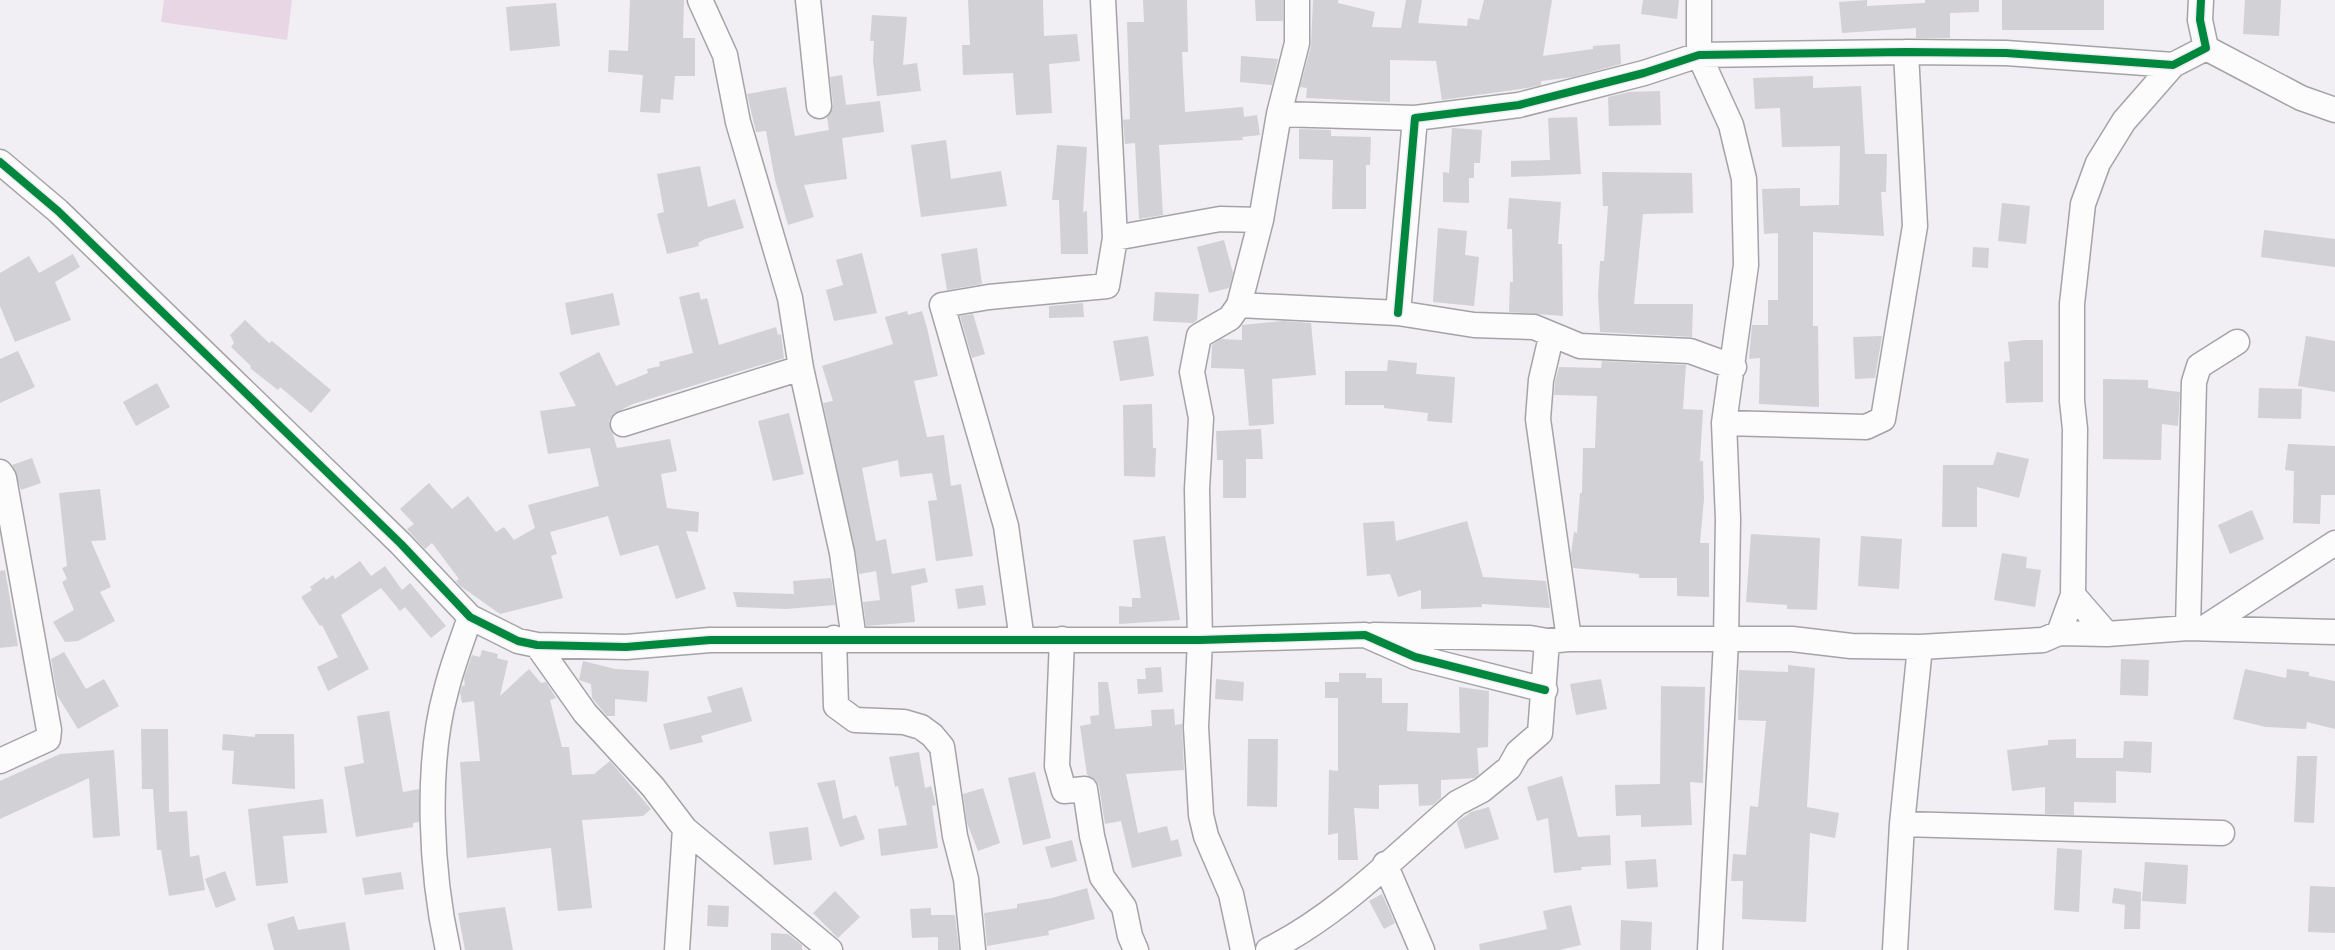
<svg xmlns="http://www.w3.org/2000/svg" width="2335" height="950" font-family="Barlow,sans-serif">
  <rect width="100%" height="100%" fill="#f1eef4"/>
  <!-- green -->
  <path fill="#e9d6e4" d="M164,0H292L287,40L161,22Z"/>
  <!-- building -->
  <path fill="#d2d1d5" d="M630,0H684L683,38H695V76H675L673,100L661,99L660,113L640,112L643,75L608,72L609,50L628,51Z
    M968,0H1043L1044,36L1077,34L1080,61L1049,64L1052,113L1016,115L1013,73L963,75L962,45H970Z
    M1143,0H1187L1188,52H1182L1185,112L1243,107L1244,117L1257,115L1260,135L1242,137L1243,140L1159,145L1163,215L1139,219L1135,143L1125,144L1123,120L1130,119L1127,22H1144Z
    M1255,0H1283V21H1256Z
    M1313,0H1338V3L1375,12L1372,27L1401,28L1406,0H1422L1418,23L1467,26L1468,18L1479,20L1484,0H1552L1543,56L1593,49V46L1620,44L1621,64L1573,77L1541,81V85L1528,88L1442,100L1436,61L1390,60V102L1306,98L1307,88L1300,87L1311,46Z
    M1643,0H1679L1677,19L1641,14Z
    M1867,0V6L1925,3V0H1979V12L1950,13V38H1916V28L1842,33L1839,2Z
    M2002,0H2104V30H2002Z
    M2245,0H2281L2279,36L2243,34Z
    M556,3L560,46L510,51L506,7Z
    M872,15L907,17L903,65L917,63L921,91L877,96L873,60L874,41H870Z
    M1241,56L1278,59L1272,85L1240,82Z
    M842,75L846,105L880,101L884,132L842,138L847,179L804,185L814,217L788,225L775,180L766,131L756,132L747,94L786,87L795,136L829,130L827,117L833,105L830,77Z
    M1813,76V88L1861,86L1865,154H1887L1886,192H1881L1884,236L1813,232V326H1818L1819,407L1759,404L1760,358L1749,359L1752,325H1768V300H1778V233L1764,234L1762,189L1800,188V206L1839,205L1840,146L1782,147L1780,108L1755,109L1753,78Z
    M1660,91L1661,125L1609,126L1608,97L1629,92Z
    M1577,117L1581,174L1511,177V161L1550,160L1548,118Z
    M1452,128L1482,130L1480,163H1474V178H1469V203L1443,202V172L1449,173Z
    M1299,129L1331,130V136L1371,137L1370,165H1366V209H1332L1333,160L1299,159Z
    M946,140L951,179L1001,171L1007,206L921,217L911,145Z
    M1057,145L1087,147L1083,212L1087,211L1088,254H1061L1059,200H1052Z
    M700,166L708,207L735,199L744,228L705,239L698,243L699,246L667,254L657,214L664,212L657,174Z
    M1602,172L1692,173L1693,213L1643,214L1634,304H1693L1692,337L1600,332L1598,295L1600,261H1604L1608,206H1603Z
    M1509,198L1561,202L1558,244H1562L1563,316L1509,312L1510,282H1513L1512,229H1507Z
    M2002,203L2030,206L2026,244L1998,241Z
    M1438,228L1467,231L1465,255L1479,257L1474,306L1433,302Z
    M2264,230L2335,239V267L2261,257Z
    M1224,240L1233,273L1229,288L1209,293L1197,247Z
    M1973,247L1989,248L1988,268L1972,267Z
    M977,248L982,284L947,290L941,254Z
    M862,253L877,313L834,321L826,290L843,285L836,260Z
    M73,254L80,267L55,282L71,320L15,342L0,306V273L29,256L39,273Z
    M699,292L701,300L707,298L719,345L776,327L778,335L781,334L784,358L633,404L613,414L609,421L617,448L670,439L677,471L661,474L667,508L699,512L698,532L686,531L706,589L676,599L658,545L620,556L608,516L550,532L557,554L551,556L563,598L500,614L459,585L456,581L459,579L432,543L425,549L414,537L407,529L414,524L400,509L429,483L452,509L468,496L496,532L504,527L514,540L535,528L528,505L599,486L590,448L548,454L540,411L576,406L559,373L599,352L616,386L648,373L647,369L660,366L659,362L693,353L679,297Z
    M1155,292L1199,294L1197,320L1193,323L1153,321Z
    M613,293L620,325L571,335L565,303Z
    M1083,303L1084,317L1049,318V306Z
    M907,311L908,315L922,311L927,328L938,376L914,381L927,437L944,435L951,486L961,484L973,556L936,561L928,501L937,500L932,473L900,477L898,460L862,468L876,541L886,539L892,574L925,568L928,582L911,586L915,622L866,626L863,602L880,600L876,571L859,574L823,403L833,401L822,366L893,344L885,317Z
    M973,314L985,354L972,358L960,316Z
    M245,320L269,343L272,341L331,390L311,413L280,387L278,390L250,368L251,366L231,347L234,343L230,335Z
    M1283,321L1311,323L1316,375L1272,379L1274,424L1249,426L1244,369L1211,368L1212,345L1221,339L1242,340V325Z
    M1148,336L1154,376L1120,381L1113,341Z
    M1882,336L1875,378L1855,379L1853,337Z
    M2306,336L2335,341V392L2298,386Z
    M2025,340H2043V402L2006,403L2004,362L2010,361L2008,342Z
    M18,351L35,387L0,403V359Z
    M1388,360L1417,363L1416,374L1455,377L1452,423L1427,421L1428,413L1384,408V405H1345V371H1387Z
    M1602,361L1686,365L1683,409L1703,410L1700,461H1703L1704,499L1700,543H1709V597L1677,596V578H1639V574L1573,568L1571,554L1574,532L1577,533L1580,493H1582L1583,448H1595L1597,396L1554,395L1555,382L1559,367L1601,368Z
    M2103,379L2148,380V388L2180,392L2178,426L2162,424L2161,460L2103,459Z
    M157,383L170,407L136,426L123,402Z
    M2259,388L2302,389L2301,419L2258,418Z
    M1152,404L1153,448H1156L1155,477L1124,476L1123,405Z
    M789,413L804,474L773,481L758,421Z
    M1261,429L1263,459H1246V498H1223V460H1217L1216,431Z
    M2288,444L2335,446V495H2321L2320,524L2293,523L2294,471L2285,470Z
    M1997,452L2029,459L2019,498L1977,487V527H1942L1943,465H1993Z
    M32,458L41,483L21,490L12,465Z
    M100,489L106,540L91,541L111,587L100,592L115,621L78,641L65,642L53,622L74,610L62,582L67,579L62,568L67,566L59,493Z
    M2252,510L2264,539L2230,554L2218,525Z
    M1394,521L1396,541L1467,521L1483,577L1546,581L1550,608L1482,604V607L1421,609V590L1398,597L1390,574L1367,576L1363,523Z
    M1751,534L1820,538L1817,610L1787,609V605L1746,602Z
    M1165,536L1180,620L1119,624V606L1132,607V598H1141L1133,540Z
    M1861,536L1902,539L1899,589L1858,586Z
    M2002,553L2027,557L2026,568L2041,570L2035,607L1994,600Z
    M360,561L371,576L385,566L402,590L410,583L446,626L431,638L405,607L400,611L381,588L341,615L369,669L328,691L317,667L338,657L322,625L320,626L301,597L312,590L310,587L324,577L326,580L333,575L335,579Z
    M5,570L18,646L0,648V571Z
    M831,578L835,605L786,609L737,607L733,592L794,594L793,581Z
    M983,585L986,605L958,609L955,589Z
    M482,650L498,654L497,658L508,661L500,696L529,669L541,683L546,682L556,698L550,700L562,747H569L572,775L594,774L610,761L651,809L643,816L582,820L592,908L558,911L551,848L467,858L460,762L480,761L474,701L462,703L460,692L462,686L465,685L464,678L472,655L480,657Z
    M64,652L86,689L104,679L119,706L78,729L57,695L51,659Z
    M2121,659L2149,660L2148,696L2120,695Z
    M583,661L615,669L649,671L647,702L615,699V716H607L592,698L591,684L579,680Z
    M1788,665L1815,668L1807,807L1839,813L1835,838L1810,833L1806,922L1742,919L1743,881H1731L1733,854L1746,855L1750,806L1758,807L1766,721L1738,720L1739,670L1788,672Z
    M1161,667L1163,692L1138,694L1137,679H1146L1145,668Z
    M2245,669L2286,678L2287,669L2309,672V676L2335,681V729L2307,722L2306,729L2266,727L2233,719Z
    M1339,673H1366V678H1382V703H1408L1407,731L1460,733L1459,687L1489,691L1488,747L1477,748L1479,774L1475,778L1441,780V798L1433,805L1419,806L1418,784L1379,785V809L1354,808L1358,860H1338V833L1328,835L1329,770L1338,771V698H1325V682H1339Z
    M1216,679L1244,682L1243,701L1215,699Z
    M1601,679L1607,709L1576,715L1570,684Z
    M1098,682H1108L1115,729L1152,726L1151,710L1174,709L1175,725L1182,724L1184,770L1126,774L1138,833L1167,826L1171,841L1178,839L1182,856L1132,868L1121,821L1105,824L1099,786L1096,780L1087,775L1080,726L1091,724L1090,716L1099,715Z
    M1661,686L1705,687L1703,783L1690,782L1692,825L1641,827V815L1616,816L1615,785L1660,784Z
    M742,687L752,721L701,736L703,742L670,750L663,724L712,712L707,697Z
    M389,711L403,792L419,789V822L413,823V827L356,837L344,767L364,763L357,716Z
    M141,729H168L169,812L187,811L190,857L199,855L205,890L169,896L161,850H157L153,789H142Z
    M223,734L255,737V734H294L295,789L232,784L234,751L222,750Z
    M1248,739H1278L1277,807L1247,806Z
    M2076,739V758H2123L2124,741L2152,742L2151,773L2116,771V803L2074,802V815L2045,814V787L2012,791L2007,750L2048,745V740Z
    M114,750L120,836L93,838L89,778L0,819V781L60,754Z
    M919,752L925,788L931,786L936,805L932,806L938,848L881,856L878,829L907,825L898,786L895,787L889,757Z
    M2297,756H2317L2314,823L2294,822Z
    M1035,772L1051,838L1023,845L1008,778Z
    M1562,776L1578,837L1610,835L1611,865L1581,867L1582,870L1554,873L1548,818L1537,821L1527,787Z
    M835,780L843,819L856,815L865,839L840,847L817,783Z
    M983,788L1000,843L978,851L967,823L963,794Z
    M323,799L327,833L283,836L288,883L256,886L248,809Z
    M1489,807L1499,839L1465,849L1457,822L1471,812Z
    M808,827L812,860L774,865L769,832Z
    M1072,840L1077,861L1051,868L1045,847Z
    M2057,848L2082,850L2079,912L2054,910Z
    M1656,859L1658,887L1627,889L1625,861Z
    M2145,862L2188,865L2186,904L2142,901Z
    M225,871L236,900L216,908L205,879Z
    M401,872L404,889L365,895L362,878Z
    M2310,886L2335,887V933L2308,932Z
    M1087,888L1095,919L1048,931L1049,935L987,946L984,913L1017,908V904L1052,898Z
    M2114,888L2141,892L2140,929H2124L2125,905L2112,903Z
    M835,891L860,917L838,938L813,913Z
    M1382,894L1395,923L1384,929L1369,901Z
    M708,905L729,906L728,927L707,926Z
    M1571,905L1581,945L1559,950H1480L1479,944L1547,929L1543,911Z
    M505,907L513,950H465L458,913Z
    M931,908V915H955L959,950H938V937L912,938L910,909Z
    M294,916L298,930L345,922L350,950H274L267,924Z
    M1621,920L1652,922L1651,950H1620Z
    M771,933L788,934L802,945V950H771Z"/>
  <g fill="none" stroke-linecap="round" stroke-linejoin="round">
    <!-- minor casing -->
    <g stroke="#a5a3a7" stroke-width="27">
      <path id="minor" d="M700,0L725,55L738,122L790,298L801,368L842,553L854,640
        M808,0L819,106
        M1699,0V55L1731,125L1744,179L1746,265L1724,423L1728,519L1726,641L1710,950
        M2206,48L2301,98L2335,110
        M1279,114L1415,118
        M0,162L58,211L221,369L401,544L470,617L518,641L537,645L626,647L710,640H1200L1365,635L1415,657L1545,690
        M1115,238L1220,219L1261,220
        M1239,305L1398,313L1474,325L1534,327L1580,346L1690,351L1734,367
        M1398,313L1415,118L1519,105L1644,73L1699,55L1906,52L2006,53L2173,65L2206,48L2200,20L2201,0
        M1551,337L1541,380L1538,419L1569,639
        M1724,423L1866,427L1883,419L1915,226L1906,52
        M623,424L801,368
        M0,472L4,478L49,730L48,739L0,761
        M2073,595L2107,634
        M2188,628L2194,382L2199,366L2237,342
        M2204,628L2335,543
        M2059,633L2073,595L2075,429L2072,401V304L2083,204L2098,163L2124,121L2173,65
        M1374,635L1530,638L1547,641L1569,639H1792L1851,646L1920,647L2043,640L2059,633L2107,634L2188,628L2335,632
        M834,638L836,706L855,720L904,722L921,727L932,735L942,747L955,836L966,879L973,950
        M1062,639L1057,766L1064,791L1085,789L1092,836L1102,877L1124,907L1130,936L1136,950
        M1022,640L1006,526L942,305L989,297L1107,286L1115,238L1103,0
        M537,645L585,713L653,787L685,829L830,950
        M1902,824L2222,833
        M1385,864L1422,950
        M448,950C431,874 425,766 446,691C452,666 462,641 470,617
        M677,950L685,829
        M1243,950L1231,894L1206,836L1201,815L1196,727L1200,640L1197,489L1201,418L1192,372L1199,336L1230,318L1239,305L1261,220L1279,114L1297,43V0
        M1268,950C1339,915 1397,854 1457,803L1482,790L1509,768L1518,752L1540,733L1547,641
        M1895,950L1902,824L1920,647"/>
    </g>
    <!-- minor -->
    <use href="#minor" stroke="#fdfcfd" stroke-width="24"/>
    <!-- cycleway casing -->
    <g stroke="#f0ecf6" stroke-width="11">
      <path id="cycleway" d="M0,162L58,211L221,369L401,544L470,617L518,641L537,645L626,647L710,640H1200L1365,635L1415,657L1545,690
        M1398,313L1415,118L1519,105L1644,73L1699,55L1906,52L2006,53L2173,65L2206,48L2200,20L2201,0"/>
    </g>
    <!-- cycleway -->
    <use href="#cycleway" stroke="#00873e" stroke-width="8"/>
  </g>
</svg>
